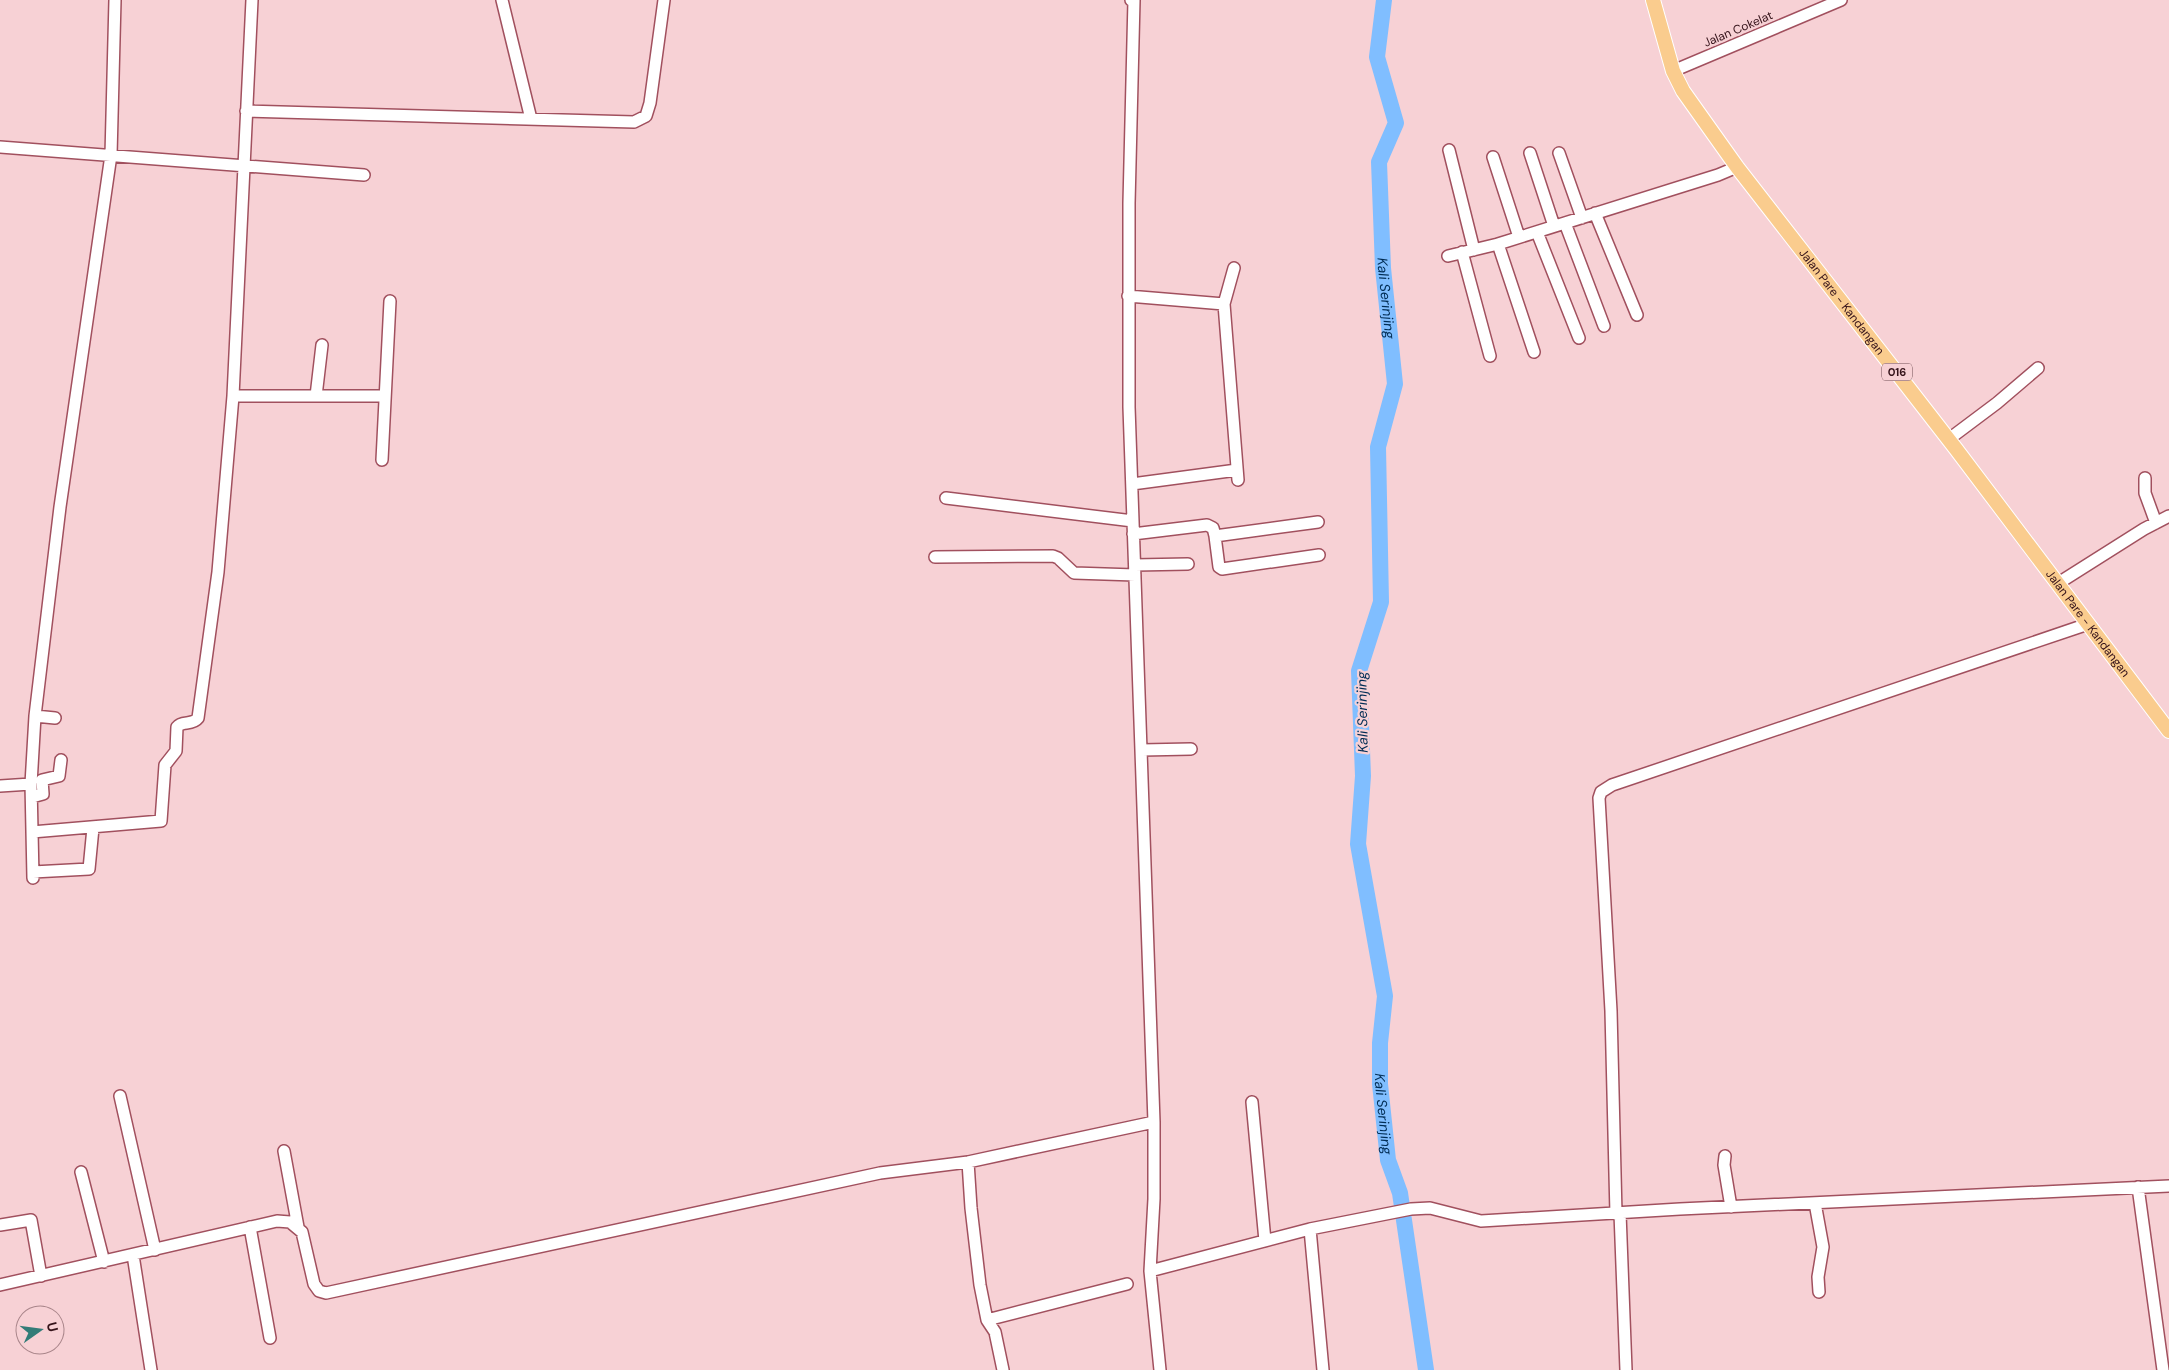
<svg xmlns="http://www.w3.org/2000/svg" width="2169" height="1370" font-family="'DM Sans',sans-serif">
  <rect width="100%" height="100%" fill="#f7d1d5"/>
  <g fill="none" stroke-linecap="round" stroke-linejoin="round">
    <!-- river -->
    <path stroke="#80beff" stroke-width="16" id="s1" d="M1384,0L1377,57L1396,123L1379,162L1383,268L1395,384L1378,447L1381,602L1359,671L1363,776L1358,844L1385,996L1380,1043V1084L1388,1160L1400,1193L1426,1370"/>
    <!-- minor casing -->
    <g stroke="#a1505e" stroke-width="14">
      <path id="minor" d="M502,0L531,119
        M1131,0H1134L1129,203V407L1154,1122V1199L1150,1271L1160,1370
        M1673,71L1841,0
        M246,111L634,122L646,116L650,103L664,0
        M0,147L364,175
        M1449,150L1474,250
        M1530,153L1554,226
        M1559,153L1582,218
        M1493,157L1519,237
        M1595,213L1637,315
        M1565,223L1604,326
        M1537,232L1579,338
        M1498,244L1534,352
        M1462,252L1490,356
        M1448,256L1498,244L1718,175L1737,167
        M1234,268L1224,304L1238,480
        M1128,296L1224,304
        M233,396H385
        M316,396L322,345
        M1949,439L1997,403L2038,368
        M382,460L390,301
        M2145,478V493L2156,523
        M1132,484L1237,470
        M946,498L1133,521
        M1133,534L1207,525L1213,528L1215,536L1318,522
        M1215,536L1219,567L1222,569L1319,555
        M935,557L1053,556L1058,558L1074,573L1135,575
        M1135,565L1188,564
        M2057,584L2144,529L2169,516
        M35,716L55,718
        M1142,750L1191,749
        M0,786L31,784
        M32,797L43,794L42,780L59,776L61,760
        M32,832L161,821L165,765L176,751L177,727C182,720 192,726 198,718L218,572L233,396L252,0
        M33,872L89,869L93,828
        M33,878L31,784L35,716L60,507L111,155L115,0
        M120,1096L155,1250
        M1252,1102L1265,1241
        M284,1151L298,1227
        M1725,1156L1724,1165L1731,1207
        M968,1162L971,1208L980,1285L987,1320L995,1332L1003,1370
        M81,1172L104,1262
        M2138,1187L2163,1370
        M1815,1203L1823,1247L1818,1277L1819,1292
        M1620,1213L1626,1370
        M1616,1214L1611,1011L1599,798L1601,792L1612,785L2088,624
        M0,1225L31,1220L41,1276
        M250,1227L270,1338
        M1310,1229L1323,1370
        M133,1255L151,1370
        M1150,1271L1310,1229L1411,1209L1430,1208L1481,1221L1680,1209L2169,1186
        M0,1285L277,1221L290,1222L302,1232L314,1284L319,1291L326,1293L880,1173L968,1162L1154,1122
        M987,1320L1127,1284"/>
    </g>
    <!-- major casing -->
    <g stroke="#fff" stroke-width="16">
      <g id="major">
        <path id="s2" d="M1653,0L1673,71L1683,91L1737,167L1956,449L2169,731"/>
      </g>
    </g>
    <!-- minor -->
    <use href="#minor" stroke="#fff" stroke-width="11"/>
    <!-- major -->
    <use href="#major" stroke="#facc8e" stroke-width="14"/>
  </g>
  <g text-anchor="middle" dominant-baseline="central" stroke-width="4.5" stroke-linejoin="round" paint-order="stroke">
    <!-- shield labels -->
    <rect fill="#f7d1d5" stroke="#6f4c52" stroke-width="1" x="1882" y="363.5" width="30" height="17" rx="4"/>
    <g font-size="11" font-weight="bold" fill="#35131a">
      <text x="1897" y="372">016</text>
    </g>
    <!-- street labels -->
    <g font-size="12" fill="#35131a" stroke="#f7d1d5">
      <text transform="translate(1738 29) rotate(-23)">Jalan Cokelat</text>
      <text stroke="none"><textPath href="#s2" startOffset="360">Jalan Pare - Kandangan</textPath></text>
      <text stroke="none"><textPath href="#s2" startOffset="765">Jalan Pare - Kandangan</textPath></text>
    </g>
    <!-- water labels -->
    <g font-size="14" font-style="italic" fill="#002d55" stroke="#f7d1d5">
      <text stroke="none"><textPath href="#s1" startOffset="305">Kali Serinjing</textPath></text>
      <text transform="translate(1362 712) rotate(-91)">Kali Serinjing</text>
      <text stroke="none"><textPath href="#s1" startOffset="1130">Kali Serinjing</textPath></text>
    </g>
  </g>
  <!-- north arrow -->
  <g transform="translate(40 1330) rotate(76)"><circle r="24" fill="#f7d1d5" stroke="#a9858a"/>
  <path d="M0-4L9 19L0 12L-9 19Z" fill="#337c78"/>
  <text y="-8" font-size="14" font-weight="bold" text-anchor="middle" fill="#35131a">U</text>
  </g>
</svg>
